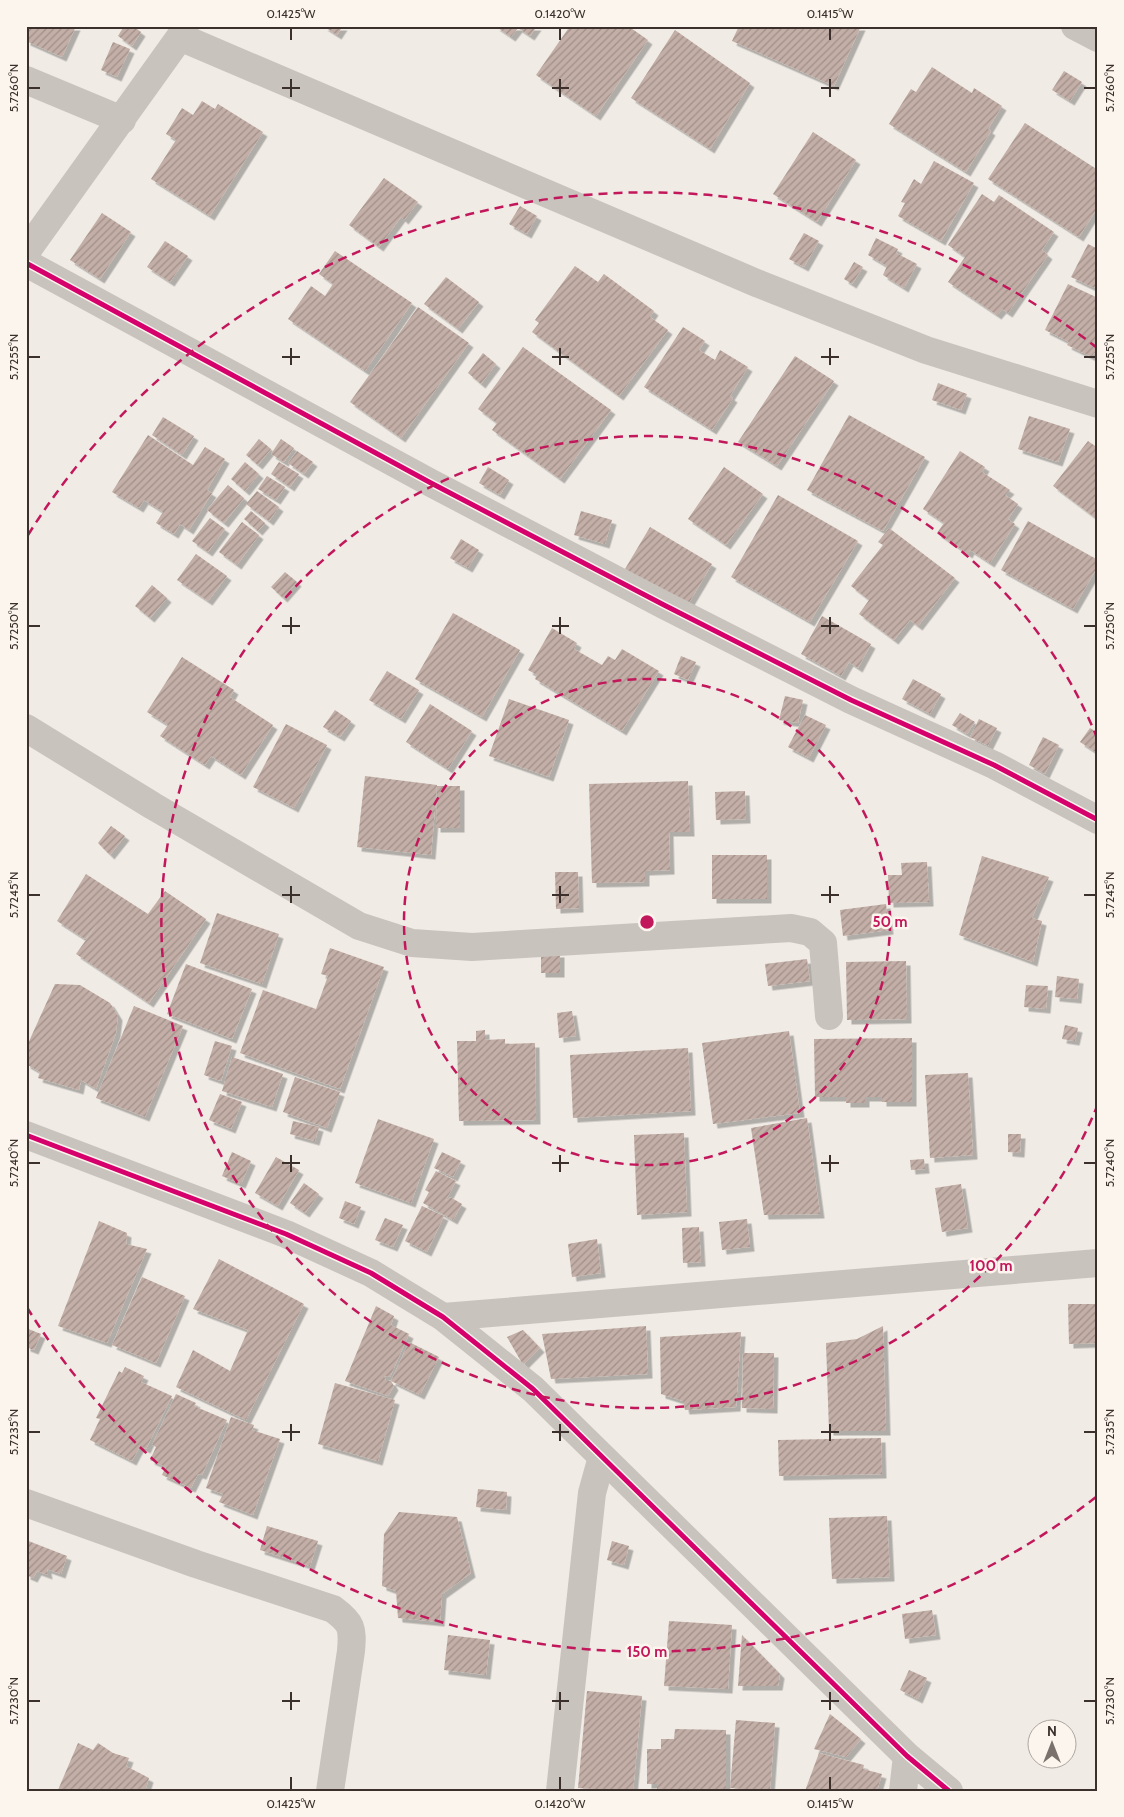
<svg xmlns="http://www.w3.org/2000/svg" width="1124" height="1817" font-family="Cabin,sans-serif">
  <defs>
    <pattern id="building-hatch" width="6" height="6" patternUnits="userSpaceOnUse" patternTransform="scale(1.25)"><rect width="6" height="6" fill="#c3afa7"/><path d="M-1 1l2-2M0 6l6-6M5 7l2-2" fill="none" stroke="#a08f88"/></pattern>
    <filter id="shadow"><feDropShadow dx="4.5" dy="4.5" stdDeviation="0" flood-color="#0004"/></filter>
  </defs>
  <rect width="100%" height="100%" fill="#f0ebe5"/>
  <!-- building -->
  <path fill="url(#building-hatch)" filter="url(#shadow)" d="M26,26H76L62,57L26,41Z
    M124,26H133L141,32L132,46L118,36Z
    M323,26H343L337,35Z
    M495,26H537L530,36L518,28L511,37Z
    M570,26H628L648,40L596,116L536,75Z
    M739,26H861L834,86L732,41Z
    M675,30L750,83L710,149L631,98Z
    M113,42L130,49L117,77L101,70Z
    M932,67L972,93L974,88L1002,106L988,129L991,131L966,172L889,124L911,89L916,92Z
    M1064,71L1082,82L1070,101L1052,90Z
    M202,101L215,109L218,104L263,132L210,216L151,179L176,140L166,134L182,108L193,115Z
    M1025,123L1098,170V207L1079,237L988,179Z
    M813,132L856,160L817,222L773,194Z
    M934,161L974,183L941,241L898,216L905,203L901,202L914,179L921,184Z
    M384,178L418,202L404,220L401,217L379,247L349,225Z
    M982,194L994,202L999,195L1054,232L1042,250L1048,255L1008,313L1002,309L997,315L948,282L965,257L948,245Z
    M520,206L537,216L527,234L509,224Z
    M102,213L131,232L100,279L70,260Z
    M804,233L819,241L804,267L789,259Z
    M876,238L898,249L896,253L917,264L904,288L883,275L887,266L868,255Z
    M165,241L188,256L170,282L147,267Z
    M1088,244L1098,249V282L1094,288L1071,277Z
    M335,251L412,303L365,371L288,319L311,286L325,296L333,284L319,274Z
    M854,262L863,267L852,284L844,279Z
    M575,266L598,282L604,274L654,311L650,317L668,330L619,396L532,332L539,323L535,320Z
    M446,277L479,302L458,329L424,304Z
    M1068,284L1098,298V355L1094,353L1092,357L1067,345L1069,342L1045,330Z
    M418,307L469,343L401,438L350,402Z
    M683,327L705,341L699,350L715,360L720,350L748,367L730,396L733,398L712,430L644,387Z
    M523,347L611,410L560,479L492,430L497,423L478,409Z
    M483,353L496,364L481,384L468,373Z
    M795,356L834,381L777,466L738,442Z
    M938,383L967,394L961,410L932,400Z
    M849,415L925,457L883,531L807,490Z
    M1029,416L1070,429L1058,462L1018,449Z
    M163,417L194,436L182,455L152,435Z
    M148,435L193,465L205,447L225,459L207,490L212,493L189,530L180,524L174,534L156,523L163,512L144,500L139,508L112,492Z
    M259,439L271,449L258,465L246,455Z
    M281,439L294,448L284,462L271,454Z
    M1088,441L1098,448V520L1053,486Z
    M297,451L313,462L304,474L288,463Z
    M960,451L985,467L982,472L1010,490L1005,495L1018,504L1008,519L1015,524L990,563L970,550L968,554L937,533L944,523L923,509Z
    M245,462L259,474L245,491L231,479Z
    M279,462L299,474L290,487L271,474Z
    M488,467L509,480L500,495L479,483Z
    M724,467L763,494L726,545L688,519Z
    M267,476L285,487L276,500L258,489Z
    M228,485L244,498L224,523L207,510Z
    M257,491L279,507L269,521L246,504Z
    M778,495L858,541L810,622L731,577Z
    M251,511L265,523L258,531L244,519Z
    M581,511L612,520L605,544L574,535Z
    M210,518L225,529L208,552L192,541Z
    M1028,521L1098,560V566L1073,609L1001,570Z
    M242,522L259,535L237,565L219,552Z
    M650,527L712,564L687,606L625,569Z
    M889,528L955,578L918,626L910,620L894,640L859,614L869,600L851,586L883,545L878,542Z
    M461,539L479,550L468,568L450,558Z
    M196,554L227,576L208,601L177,580Z
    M285,572L297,582L283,598L271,587Z
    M152,585L167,598L150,618L135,606Z
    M453,613L520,650L482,717L415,679Z
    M822,616L871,644L858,668L849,662L841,676L801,654Z
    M552,628L577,643L574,649L602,665L608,656L615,660L622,649L659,671L622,731L535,679L537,675L528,670Z
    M681,656L696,662L688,680L674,674Z
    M182,657L234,690L230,697L273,725L241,775L211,756L205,765L160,736L168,725L147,712Z
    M387,671L419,690L401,719L369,700Z
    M913,679L941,694L930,714L902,699Z
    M785,696L803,700L798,723L779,720Z
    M509,699L569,720L549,777L489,756Z
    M430,704L472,731L448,769L406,742Z
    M335,710L351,721L340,737L323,727Z
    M960,713L975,722L967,734L952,725Z
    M805,715L826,725L809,758L788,747Z
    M979,719L997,728L988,746L970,737Z
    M286,724L327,745L294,808L253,787Z
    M1090,728L1098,733L1097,753L1080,742Z
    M1043,737L1059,745L1045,774L1029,765Z
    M365,776L437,785L431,855L357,847Z
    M688,781L690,832H669L670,870L645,871V882L592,883L589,784Z
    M437,786H460V828H436Z
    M745,791L746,819L716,820L715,792Z
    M111,826L125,836L110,855L98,843Z
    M712,855H767V899H712Z
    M982,856L1049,877L1032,918L1042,921L1033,962L959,935Z
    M927,862L929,902L889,903L888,875H902L901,863Z
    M555,872H578L579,908L556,909Z
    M86,874L148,914L165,891L206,919L149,1003L76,954L98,923L85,939L57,921Z
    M886,904L889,930L843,936L840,910Z
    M217,913L279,934L262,984L200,963Z
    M330,948L384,967L340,1089L240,1053L263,990L316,1009L328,976L321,974Z
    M541,953H560V973H541Z
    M807,959L810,981L768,986L765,964Z
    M906,961L907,1019L847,1020L846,962Z
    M186,964L252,989L232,1039L167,1014Z
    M1057,976L1079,979L1077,999L1055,997Z
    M55,984L80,985L110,1003L118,1016L116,1033L96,1089L81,1080L79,1090L38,1078L40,1072L26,1064V1048Z
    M1026,985L1048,986L1046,1009L1024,1007Z
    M134,1006L183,1026L145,1117L96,1098Z
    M572,1011L576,1036L559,1038L557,1013Z
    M1065,1025L1078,1028L1075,1041L1062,1039Z
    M485,1030V1040L505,1039V1044L535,1043L536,1120L459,1121L457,1041H476V1031Z
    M789,1031L800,1113L713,1124L702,1043Z
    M912,1038V1102H882V1097H865V1103H846V1097H815L814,1039Z
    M215,1041L232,1046L221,1081L204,1075Z
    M688,1048L691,1111L573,1118L570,1055Z
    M232,1057L283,1074L272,1107L222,1091Z
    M968,1073L973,1155L930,1158L925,1075Z
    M295,1077L340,1092L327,1128L283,1112Z
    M220,1094L242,1102L231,1129L209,1120Z
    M807,1118L820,1214L764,1215L751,1128Z
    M378,1119L434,1139L411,1203L355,1183Z
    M293,1121L319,1127L315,1141L290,1134Z
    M684,1133L687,1212L637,1215L634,1135Z
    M1008,1134H1021L1020,1153L1008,1152Z
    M232,1152L251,1161L241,1184L222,1176Z
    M442,1152L461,1161L453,1177L434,1168Z
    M276,1157L299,1170L278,1206L255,1193Z
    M924,1159L925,1169L911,1170L910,1160Z
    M436,1171L456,1181L445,1202L450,1197L462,1204L453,1220L423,1203L429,1192L425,1190Z
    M304,1183L319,1194L305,1213L290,1203Z
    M961,1184L968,1228L942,1232L935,1188Z
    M345,1201L361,1207L354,1224L339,1218Z
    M422,1206L444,1216L427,1252L405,1241Z
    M385,1218L403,1225L393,1247L375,1240Z
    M747,1219L750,1247L722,1250L719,1222Z
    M99,1221L127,1233L126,1244L147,1249L107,1343L58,1326Z
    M699,1227L701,1262L683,1263L682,1228Z
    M597,1239L601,1273L572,1277L568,1244Z
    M219,1259L304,1304L246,1420L176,1387L193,1350L230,1371L248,1330L193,1309Z
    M142,1277L185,1296L156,1363L112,1345Z
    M1068,1304H1098V1343L1069,1344Z
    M376,1306L394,1316L391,1325L409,1334L390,1377L384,1376L386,1381H391L394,1386L388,1396L345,1381Z
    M646,1326L648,1374L551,1379L542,1334Z
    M883,1326L886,1431H829L826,1343L857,1339Z
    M26,1328L41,1334L34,1350L26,1347Z
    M523,1330L540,1348L523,1365L507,1337Z
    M741,1332L736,1407L685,1410L683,1401L661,1394L660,1337Z
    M409,1342L439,1357L420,1395L391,1381Z
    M743,1353H774L773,1409L742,1408Z
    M125,1367L144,1376L141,1382L172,1396L146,1449L140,1446L132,1461L90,1440L100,1419L96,1418L119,1371L122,1373Z
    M335,1383L395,1400L378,1461L318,1444Z
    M176,1394L196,1403L194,1406L227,1420L202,1475L198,1474L191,1488L162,1475L166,1467L150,1460L156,1447L152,1445Z
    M231,1417L254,1425L252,1430L280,1439L253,1515L219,1502L223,1494L206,1488Z
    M881,1438L882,1474L779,1476L778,1440Z
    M478,1489L507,1492L506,1510L476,1507Z
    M399,1512L457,1517L471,1573L442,1594L440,1622L398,1618L396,1591L382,1586L384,1534Z
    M887,1516L890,1577L832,1579L829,1518Z
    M267,1526L318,1541L310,1566L260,1550Z
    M26,1540L67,1556L61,1574L47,1569L48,1575L37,1571L33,1578L26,1575Z
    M612,1541L629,1546L624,1565L607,1560Z
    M932,1610L936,1635L905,1639L902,1614Z
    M669,1621L732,1625L728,1689L664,1686Z
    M448,1635L490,1640L486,1675L444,1670Z
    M742,1635L780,1674L778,1686H738Z
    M909,1670L927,1678L918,1699L900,1690Z
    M587,1691L642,1696L633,1791L578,1788Z
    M830,1714L861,1739L846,1757L814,1749Z
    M736,1720L775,1723L770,1791L730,1788Z
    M675,1729L726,1730V1791H657V1784H647V1749H661V1739H674Z
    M78,1743L93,1750L98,1743L113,1753L129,1758L126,1766L149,1778L145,1791L58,1790Z
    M819,1753L864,1765L863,1769L882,1774L877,1791H805Z"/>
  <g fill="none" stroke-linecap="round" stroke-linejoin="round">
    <!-- street -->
    <path stroke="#c9c3be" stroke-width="28" d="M1075,26L1098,38
      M180,37L759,284L926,350L1098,404
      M26,80L122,120
      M26,252L180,37L185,26
      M26,263L431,483L664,605L851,700L994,765L1098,820
      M26,728L153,806L359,926L412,943L472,947L791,928L810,932L823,943L829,1016
      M26,1135L286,1234L371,1273L443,1317L533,1389L907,1756L949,1791
      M443,1317L1098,1263
      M26,1503L196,1564L333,1609C352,1623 353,1628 351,1651L330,1791
      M560,1791L592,1493L602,1457
      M903,1791L907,1756"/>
    <!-- cycleway casing -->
    <g stroke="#fbf5ee" stroke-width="8">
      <path id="cycleway" d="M26,263L431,483L664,605L851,700L994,765L1098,820
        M26,1135L286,1234L371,1273L443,1317L533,1389L907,1756L949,1791"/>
    </g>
    <!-- cycleway -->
    <use href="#cycleway" stroke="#d6006c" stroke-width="5"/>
  </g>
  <!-- ticks -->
  <path fill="none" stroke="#3b302b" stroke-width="2" d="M291,28V40M560,28V40M830,28V40M291,79V97M560,79V97M830,79V97M28,88H40M282,88H300M552,88H569M821,88H839M1084,88H1096M291,348V365M560,348V365M830,348V365M28,357H40M282,357H300M552,357H569M821,357H839M1084,357H1096M291,617V634M560,617V634M830,617V634M28,626H40M282,626H300M552,626H569M821,626H839M1084,626H1096M291,886V903M560,886V903M830,886V903M28,895H40M282,895H300M552,895H569M821,895H839M1084,895H1096M291,1155V1172M560,1155V1172M830,1155V1172M28,1163H40M282,1163H300M552,1163H569M821,1163H839M1084,1163H1096M291,1424V1441M560,1424V1441M830,1424V1441M28,1432H40M282,1432H300M552,1432H569M821,1432H839M1084,1432H1096M291,1692V1710M560,1692V1710M830,1692V1710M28,1701H40M282,1701H300M552,1701H569M821,1701H839M1084,1701H1096M291,1777V1790M560,1777V1790M830,1777V1790"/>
  <!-- distance rings -->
  <g fill="none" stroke="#c2185b" stroke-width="2.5" stroke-dasharray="9 6">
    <circle cx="647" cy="922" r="243"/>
    <path d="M1098 1104A486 486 0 1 1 1098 740"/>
    <path d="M1096 1497A730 730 0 0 1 28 1309M28 535A730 730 0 0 1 1096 347"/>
  </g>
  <circle cx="647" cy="922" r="8" fill="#c2185b" stroke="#fbf5ee" stroke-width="2.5"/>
  <g font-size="15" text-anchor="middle" font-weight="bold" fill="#c2185b" stroke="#fbf5ee" stroke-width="5" stroke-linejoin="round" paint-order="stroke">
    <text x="890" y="927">50 m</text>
    <text x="991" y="1271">100 m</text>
    <text x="647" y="1657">150 m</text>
  </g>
  <!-- border -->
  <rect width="1124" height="1817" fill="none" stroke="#fbf5ee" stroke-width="55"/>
  <!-- north arrow -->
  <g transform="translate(1052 1744)"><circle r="24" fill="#fbf5ee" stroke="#aea6a0"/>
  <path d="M0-4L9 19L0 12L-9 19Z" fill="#7a716c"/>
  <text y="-8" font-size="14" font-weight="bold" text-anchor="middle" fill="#3b302b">N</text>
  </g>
  <rect x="28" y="28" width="1068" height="1762" fill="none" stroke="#3b302b" stroke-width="2"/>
  <g font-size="12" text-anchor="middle" fill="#3b302b">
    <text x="291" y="18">0.1425°W</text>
    <text x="560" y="18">0.1420°W</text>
    <text x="830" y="18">0.1415°W</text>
    <text transform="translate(14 88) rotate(-90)" y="4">5.7260°N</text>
    <text transform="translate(1110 88) rotate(-90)" y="4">5.7260°N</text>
    <text transform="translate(14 357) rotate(-90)" y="4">5.7255°N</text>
    <text transform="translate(1110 357) rotate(-90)" y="4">5.7255°N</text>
    <text transform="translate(14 626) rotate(-90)" y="4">5.7250°N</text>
    <text transform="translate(1110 626) rotate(-90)" y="4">5.7250°N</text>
    <text transform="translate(14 895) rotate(-90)" y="4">5.7245°N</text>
    <text transform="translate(1110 895) rotate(-90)" y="4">5.7245°N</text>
    <text transform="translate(14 1163) rotate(-90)" y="4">5.7240°N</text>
    <text transform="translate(1110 1163) rotate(-90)" y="4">5.7240°N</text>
    <text transform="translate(14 1432) rotate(-90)" y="4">5.7235°N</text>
    <text transform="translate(1110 1432) rotate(-90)" y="4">5.7235°N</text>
    <text transform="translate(14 1701) rotate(-90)" y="4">5.7230°N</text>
    <text transform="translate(1110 1701) rotate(-90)" y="4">5.7230°N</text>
    <text x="291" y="1808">0.1425°W</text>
    <text x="560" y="1808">0.1420°W</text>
    <text x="830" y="1808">0.1415°W</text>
  </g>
</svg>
